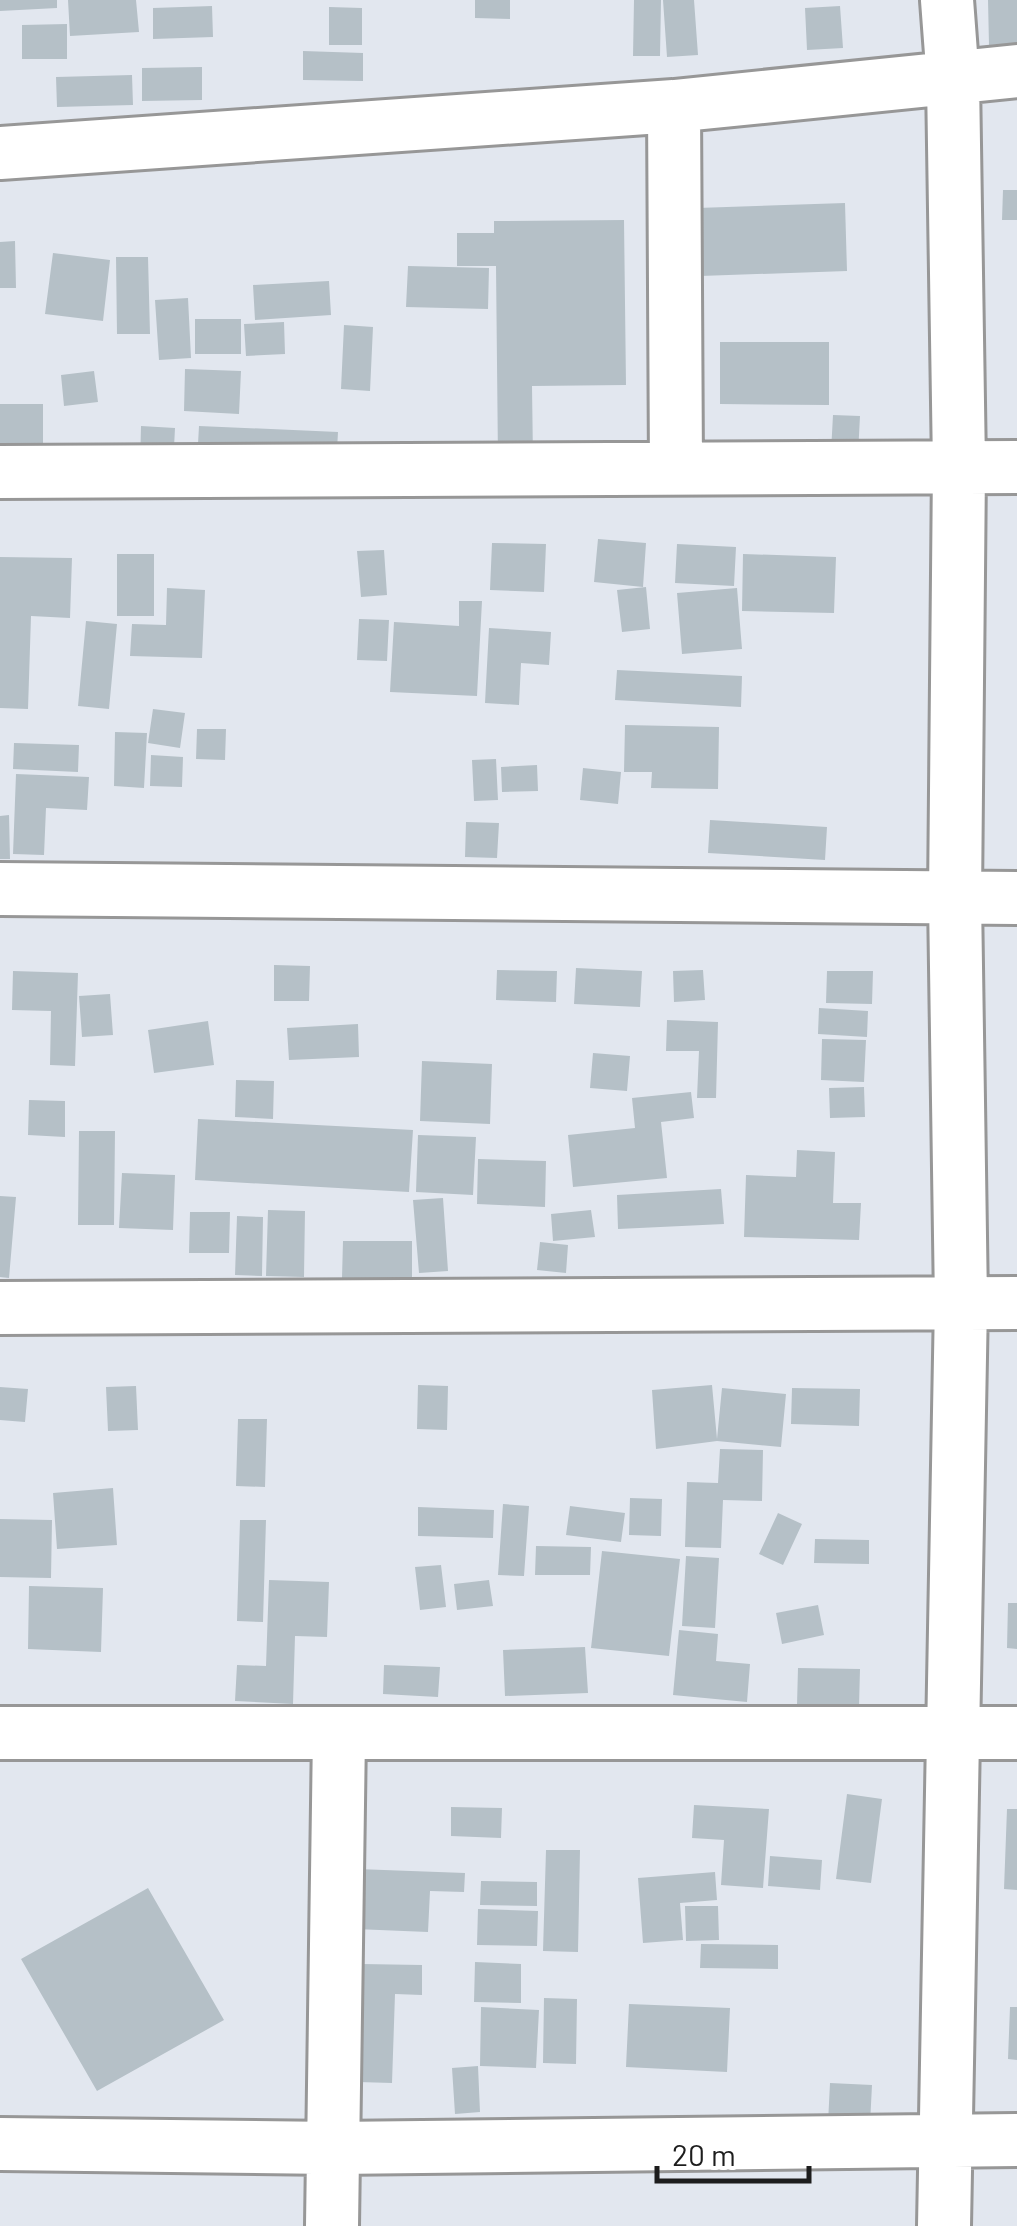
<svg xmlns="http://www.w3.org/2000/svg" width="1017" height="2226" font-family="Barlow,sans-serif">
  <rect width="100%" height="100%" fill="#e2e7ef"/>
  <!-- building -->
  <path fill="#b5c0c7" d="M0,0H57V8L0,11Z
    M68,0H136L139,32L70,36Z
    M475,0H510V19L475,18Z
    M634,0H661L660,56H633Z
    M663,0H694L698,55L667,57Z
    M988,0H1017V44L989,45Z
    M212,6L213,37L153,39V8Z
    M840,6L843,48L807,50L805,8Z
    M329,7L362,8V45H329Z
    M67,24V59H22V25Z
    M303,51L363,53V81L303,80Z
    M202,67V100L142,101V68Z
    M132,75L133,105L57,107L56,77Z
    M1003,190H1017V220H1002Z
    M845,203L847,271L700,276L697,208Z
    M624,220L626,385L532,386L533,460L498,461L496,266H457V233H494V221Z
    M15,241L16,288H0V242Z
    M53,253L110,260L103,321L45,314Z
    M116,257H148L150,334H117Z
    M408,266L489,268L488,309L406,307Z
    M329,281L331,315L255,320L253,285Z
    M188,298L191,358L159,360L155,300Z
    M195,319H241V354H195Z
    M284,322L285,354L246,356L244,324Z
    M344,325L373,327L370,391L341,389Z
    M720,342H829V405L720,404Z
    M185,369L241,371L239,414L184,411Z
    M94,371L98,402L64,406L61,375Z
    M0,404H43V469L0,470Z
    M833,415L860,416L858,454L831,452Z
    M141,426L175,428L173,467L140,466Z
    M199,426L338,432L336,468L197,462Z
    M598,539L646,543L643,587L594,582Z
    M492,543L546,544L544,592L490,590Z
    M677,544L736,547L734,586L675,583Z
    M384,550L387,595L361,597L357,551Z
    M117,554H154V616H117Z
    M743,554L836,557L834,613L742,611Z
    M0,557L72,558L70,618L31,616L28,709L0,708Z
    M646,587L650,629L622,632L617,590Z
    M167,588L205,590L202,658L130,656L132,624L166,625Z
    M737,588L742,649L682,654L677,593Z
    M459,601H482L477,696L390,692L394,622L459,626Z
    M359,619L389,620L387,661L357,660Z
    M86,621L117,624L109,709L78,706Z
    M489,628L551,632L549,665L521,663L519,705L485,703Z
    M617,670L742,676L741,707L615,700Z
    M153,709L185,713L180,748L148,743Z
    M625,725L719,727L718,789L651,788L652,772H624Z
    M197,729H226L225,760L196,759Z
    M115,732L147,733L144,788L114,786Z
    M14,743L79,745L78,772L13,769Z
    M151,755L183,757L182,787L150,786Z
    M496,759L498,800L474,801L472,760Z
    M537,765L538,791L502,792L501,767Z
    M583,768L621,772L618,804L580,800Z
    M16,774L89,777L87,810L46,808L44,855L13,854Z
    M9,815L10,859H0V816Z
    M710,820L827,827L825,860L708,853Z
    M466,822L499,823L497,858L465,857Z
    M274,965L310,966L309,1001H274Z
    M576,968L642,971L640,1007L574,1004Z
    M497,970L557,971L556,1002L496,1000Z
    M703,970L705,1000L674,1002L673,971Z
    M13,971L78,973L75,1066L50,1065L51,1011L12,1010Z
    M827,971H873L872,1004L826,1003Z
    M110,994L113,1035L82,1037L79,996Z
    M819,1008L868,1011L867,1037L818,1034Z
    M667,1020L718,1022L716,1098H697L699,1051H666Z
    M208,1021L214,1065L154,1073L148,1030Z
    M358,1024L359,1057L289,1060L287,1028Z
    M822,1039L866,1040L864,1082L821,1080Z
    M593,1053L630,1056L627,1091L590,1088Z
    M422,1061L492,1064L490,1124L420,1121Z
    M236,1080L274,1081L273,1119L235,1117Z
    M864,1087L865,1117L830,1118L829,1088Z
    M691,1092L694,1118L661,1122L667,1178L573,1187L568,1135L635,1128L632,1098Z
    M29,1100L65,1101V1137L28,1135Z
    M198,1119L413,1130L409,1192L195,1180Z
    M79,1131H115L114,1225H78Z
    M418,1135L476,1137L473,1195L416,1192Z
    M797,1150L835,1152L833,1203H861L859,1240L744,1237L746,1175L796,1177Z
    M478,1159L546,1161L545,1207L477,1204Z
    M122,1173L175,1175L173,1230L119,1228Z
    M721,1189L724,1224L618,1229L617,1195Z
    M0,1196L16,1197L9,1278L0,1277Z
    M443,1198L448,1271L419,1273L413,1200Z
    M268,1210L305,1211L304,1277L266,1276Z
    M591,1210L595,1237L553,1241L551,1214Z
    M190,1212H230L229,1253H189Z
    M237,1216L263,1217L262,1276L235,1275Z
    M343,1241H412V1278H342Z
    M540,1242L568,1245L566,1273L537,1270Z
    M418,1385L448,1386L447,1430L417,1429Z
    M712,1385L717,1439L722,1388L786,1394L781,1447L717,1441L656,1449L652,1390Z
    M136,1386L138,1430L108,1431L106,1387Z
    M0,1387L28,1389L25,1422L0,1420Z
    M792,1388L860,1389L859,1426L791,1424Z
    M238,1419H267L265,1487L236,1486Z
    M720,1449L763,1450L762,1501L723,1500L721,1548L685,1547L687,1482L718,1483Z
    M113,1488L117,1545L57,1549L53,1493Z
    M630,1498L662,1499L661,1536L629,1535Z
    M503,1504L529,1506L524,1576L498,1575Z
    M570,1506L625,1513L621,1542L566,1535Z
    M418,1507L494,1510L493,1538L418,1536Z
    M778,1513L802,1524L783,1565L759,1554Z
    M0,1519L52,1520L51,1578L0,1577Z
    M240,1520H266L263,1622L237,1621Z
    M815,1539L869,1540V1564L814,1563Z
    M536,1546L591,1547L590,1575H535Z
    M602,1551L680,1559L669,1656L591,1648Z
    M686,1556L719,1558L715,1628L682,1626Z
    M441,1565L446,1607L420,1610L415,1567Z
    M269,1580L329,1582L327,1637L295,1636L293,1704L235,1701L237,1665L266,1666Z
    M489,1580L493,1606L457,1610L454,1584Z
    M29,1586L103,1588L101,1652L28,1649Z
    M1008,1603H1017V1649L1007,1648Z
    M818,1605L824,1635L782,1644L776,1613Z
    M679,1630L718,1634L716,1661L750,1664L747,1702L673,1695Z
    M585,1647L588,1693L505,1696L503,1650Z
    M384,1665L440,1667L438,1697L383,1694Z
    M798,1668L860,1669L859,1707L797,1705Z
    M847,1794L882,1799L871,1883L836,1879Z
    M694,1805L769,1809L763,1888L721,1885L724,1840L692,1838Z
    M451,1807L502,1808L501,1838L451,1836Z
    M1007,1809H1017V1890L1004,1889Z
    M546,1850H580L578,1952L543,1951Z
    M770,1856L822,1860L820,1890L768,1886Z
    M357,1869L465,1873L464,1892L430,1891L428,1932L355,1929Z
    M715,1872L717,1900L680,1903L683,1940L643,1943L638,1878Z
    M481,1881L537,1882V1906L480,1905Z
    M148,1888L224,2020L97,2091L21,1959Z
    M685,1906H718L719,1940L686,1941Z
    M478,1909L538,1911L537,1946L477,1945Z
    M701,1944L778,1945V1969L700,1968Z
    M475,1962L521,1964V2003L474,2002Z
    M362,1964L422,1965V1995L395,1994L392,2083L358,2082Z
    M544,1998L577,1999L576,2064L543,2063Z
    M629,2004L730,2008L727,2072L626,2067Z
    M481,2007L539,2010L536,2068L480,2066Z
    M1010,2007H1017V2060L1008,2059Z
    M478,2066L480,2112L455,2114L452,2068Z
    M830,2083L872,2085L870,2124L828,2123Z"/>
  <g fill="none" stroke-linecap="round" stroke-linejoin="round">
    <!-- minor casing -->
    <g stroke="#979797" stroke-width="58">
      <path id="minor" d="M674,106L676,468
        M0,153L674,106L1017,71
        M0,472L1017,467
        M0,889L1017,898
        M0,1308L1017,1303
        M0,1733H1017
        M0,2144L334,2148L1017,2140
        M332,2226L339,1734
        M944,2226L961,1303L955,899L959,466L953,80L947,0"/>
    </g>
    <!-- minor -->
    <use href="#minor" stroke="#fff" stroke-width="52"/>
  </g>
  <!-- scale -->
  <path d="M657 2166v15h152v-15" fill="none" stroke="#1d1d1d" stroke-width="5"/>
  <text x="672" y="2166" font-size="30" fill="#1d1d1d" stroke="#ffffff" stroke-width="8" paint-order="stroke">20 m</text>
</svg>
